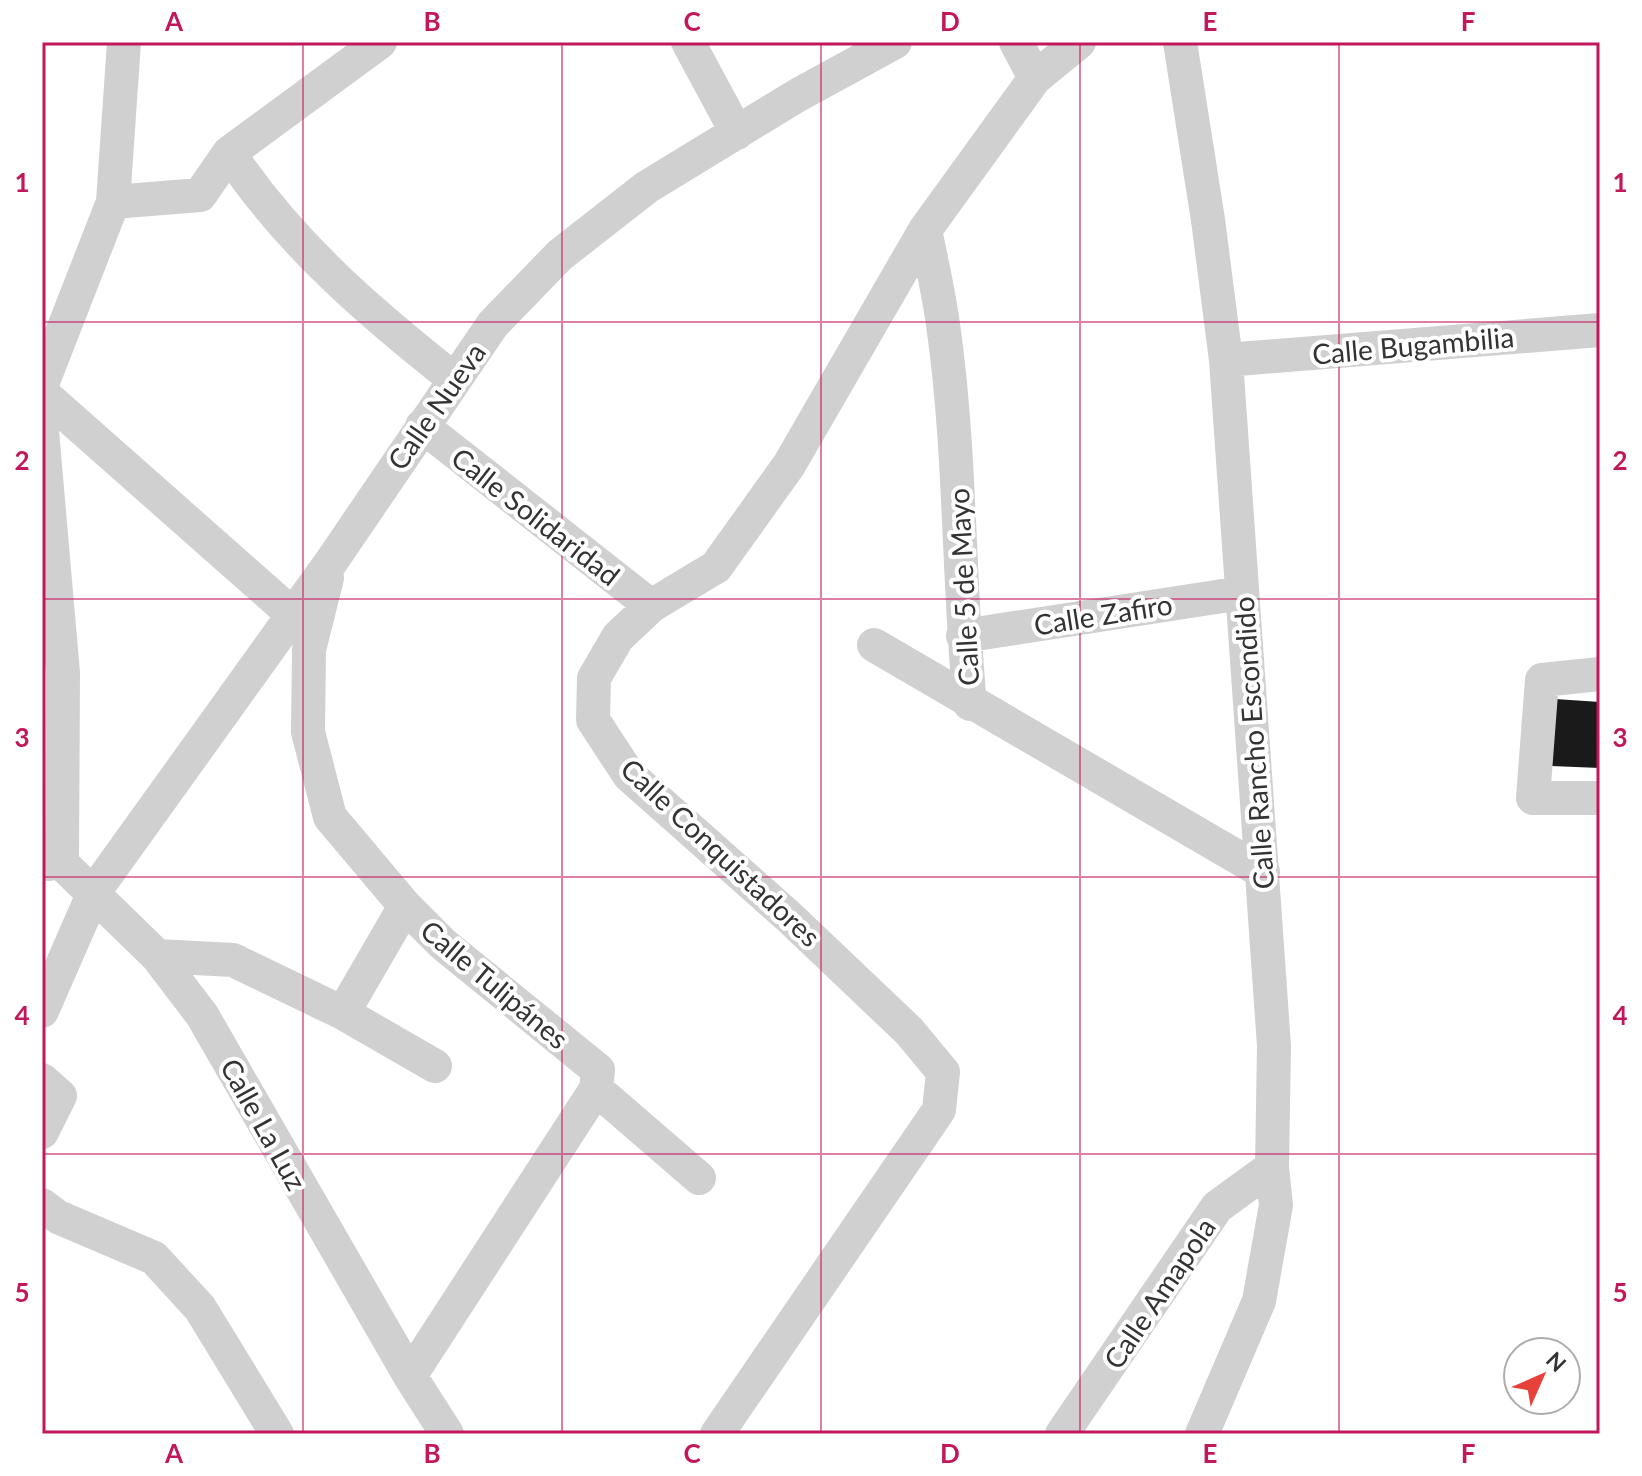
<svg xmlns="http://www.w3.org/2000/svg" width="1642" height="1476" font-family="Lato,sans-serif">
  <rect width="100%" height="100%" fill="#fff"/>
  <!-- building -->
  <path fill="#1a1a1a" d="M1555,699L1600,702V768L1551,766Z"/>
  <g fill="none" stroke-linecap="round" stroke-linejoin="round">
    <!-- minor -->
    <path stroke="#d0d0d0" stroke-width="34" d="M688,42L737,133
      M1016,42L1035,78
      M1180,42L1208,220L1226,360L1274,1046L1272,1167L1276,1205L1259,1301L1202,1434
      M229,153C289,243 369,312 454,379
      M113,202L200,195L229,153L380,42
      M925,230C932,264 940,298 944,332C961,455 958,580 970,704
      M1226,360L1600,330
      M42,384L113,202L124,42
      M42,393L292,614
      M422,426L651,606
      M42,431L63,673L62,860L49,864
      M327,578L309,650L308,732L330,817L405,906L443,944L598,1070L596,1089L410,1376
      M963,636L1242,593
      M874,645L1263,872
      M1600,674L1542,680L1533,798H1600
      M42,844L157,956L202,1015L410,1376L447,1434
      M157,956L233,960L343,1013L435,1066
      M42,1011L94,892L331,562L493,324L560,255L647,187L798,95L895,42
      M343,1013L405,906
      M42,1080L60,1096L42,1132
      M596,1089L699,1178
      M42,1205L58,1217L154,1258L200,1308L277,1434
      M717,1434L939,1110L943,1072L909,1031L788,916L629,775L593,720L594,678L618,637L651,606L716,567L789,465L925,230L1035,78L1079,42
      M1062,1434L1217,1207L1272,1167"/>
  </g>
  <!-- grid -->
  <path fill="none" stroke="#c2185b" stroke-width="2" stroke-opacity="0.55" d="M303,42V1434M562,42V1434M821,42V1434M1080,42V1434M1339,42V1434M42,322H1600M42,599H1600M42,877H1600M42,1154H1600"/>
  <g text-anchor="middle" dominant-baseline="central" stroke-width="8" stroke-linejoin="round" paint-order="stroke">
    <!-- street labels -->
    <g font-size="28" fill="#333" stroke="#fff">
      <text transform="translate(1413 345) rotate(-5)">Calle Bugambilia</text>
      <text transform="translate(436 406) rotate(-55)">Calle Nueva</text>
      <text transform="translate(536 516) rotate(38)">Calle Solidaridad</text>
      <text transform="translate(963 587) rotate(-93)">Calle 5 de Mayo</text>
      <text transform="translate(1103 614) rotate(-9)">Calle Zafiro</text>
      <text transform="translate(1253 743) rotate(-94)">Calle Rancho Escondido</text>
      <text transform="translate(721 852) rotate(43)">Calle Conquistadores</text>
      <text transform="translate(495 984) rotate(40)">Calle Tulipánes</text>
      <text transform="translate(264 1124) rotate(61)">Calle La Luz</text>
      <text transform="translate(1159 1293) rotate(-56)">Calle Amapola</text>
    </g>
  </g>
  <!-- border -->
  <rect width="1642" height="1476" fill="none" stroke="#ffffff" stroke-width="88"/>
  <!-- north arrow -->
  <g transform="translate(1542 1376) rotate(45)"><circle r="38" fill="#ffffff" stroke="#adadad" stroke-width="2"/>
  <path d="M0-6L14 30L0 20L-14 30Z" fill="#e64239"/>
  <text y="-12" font-size="22" font-weight="bold" text-anchor="middle" fill="#333333">N</text>
  </g>
  <rect x="44" y="44" width="1554" height="1388" fill="none" stroke="#c2185b" stroke-width="3"/>
  <g font-size="26" text-anchor="middle" font-weight="bold" fill="#c2185b">
    <text x="174" y="31">A</text>
    <text x="432" y="31">B</text>
    <text x="692" y="31">C</text>
    <text x="950" y="31">D</text>
    <text x="1210" y="31">E</text>
    <text x="1468" y="31">F</text>
    <text x="22" y="192">1</text>
    <text x="1620" y="192">1</text>
    <text x="22" y="470">2</text>
    <text x="1620" y="470">2</text>
    <text x="22" y="747">3</text>
    <text x="1620" y="747">3</text>
    <text x="22" y="1025">4</text>
    <text x="1620" y="1025">4</text>
    <text x="22" y="1302">5</text>
    <text x="1620" y="1302">5</text>
    <text x="174" y="1463">A</text>
    <text x="432" y="1463">B</text>
    <text x="692" y="1463">C</text>
    <text x="950" y="1463">D</text>
    <text x="1210" y="1463">E</text>
    <text x="1468" y="1463">F</text>
  </g>
</svg>
